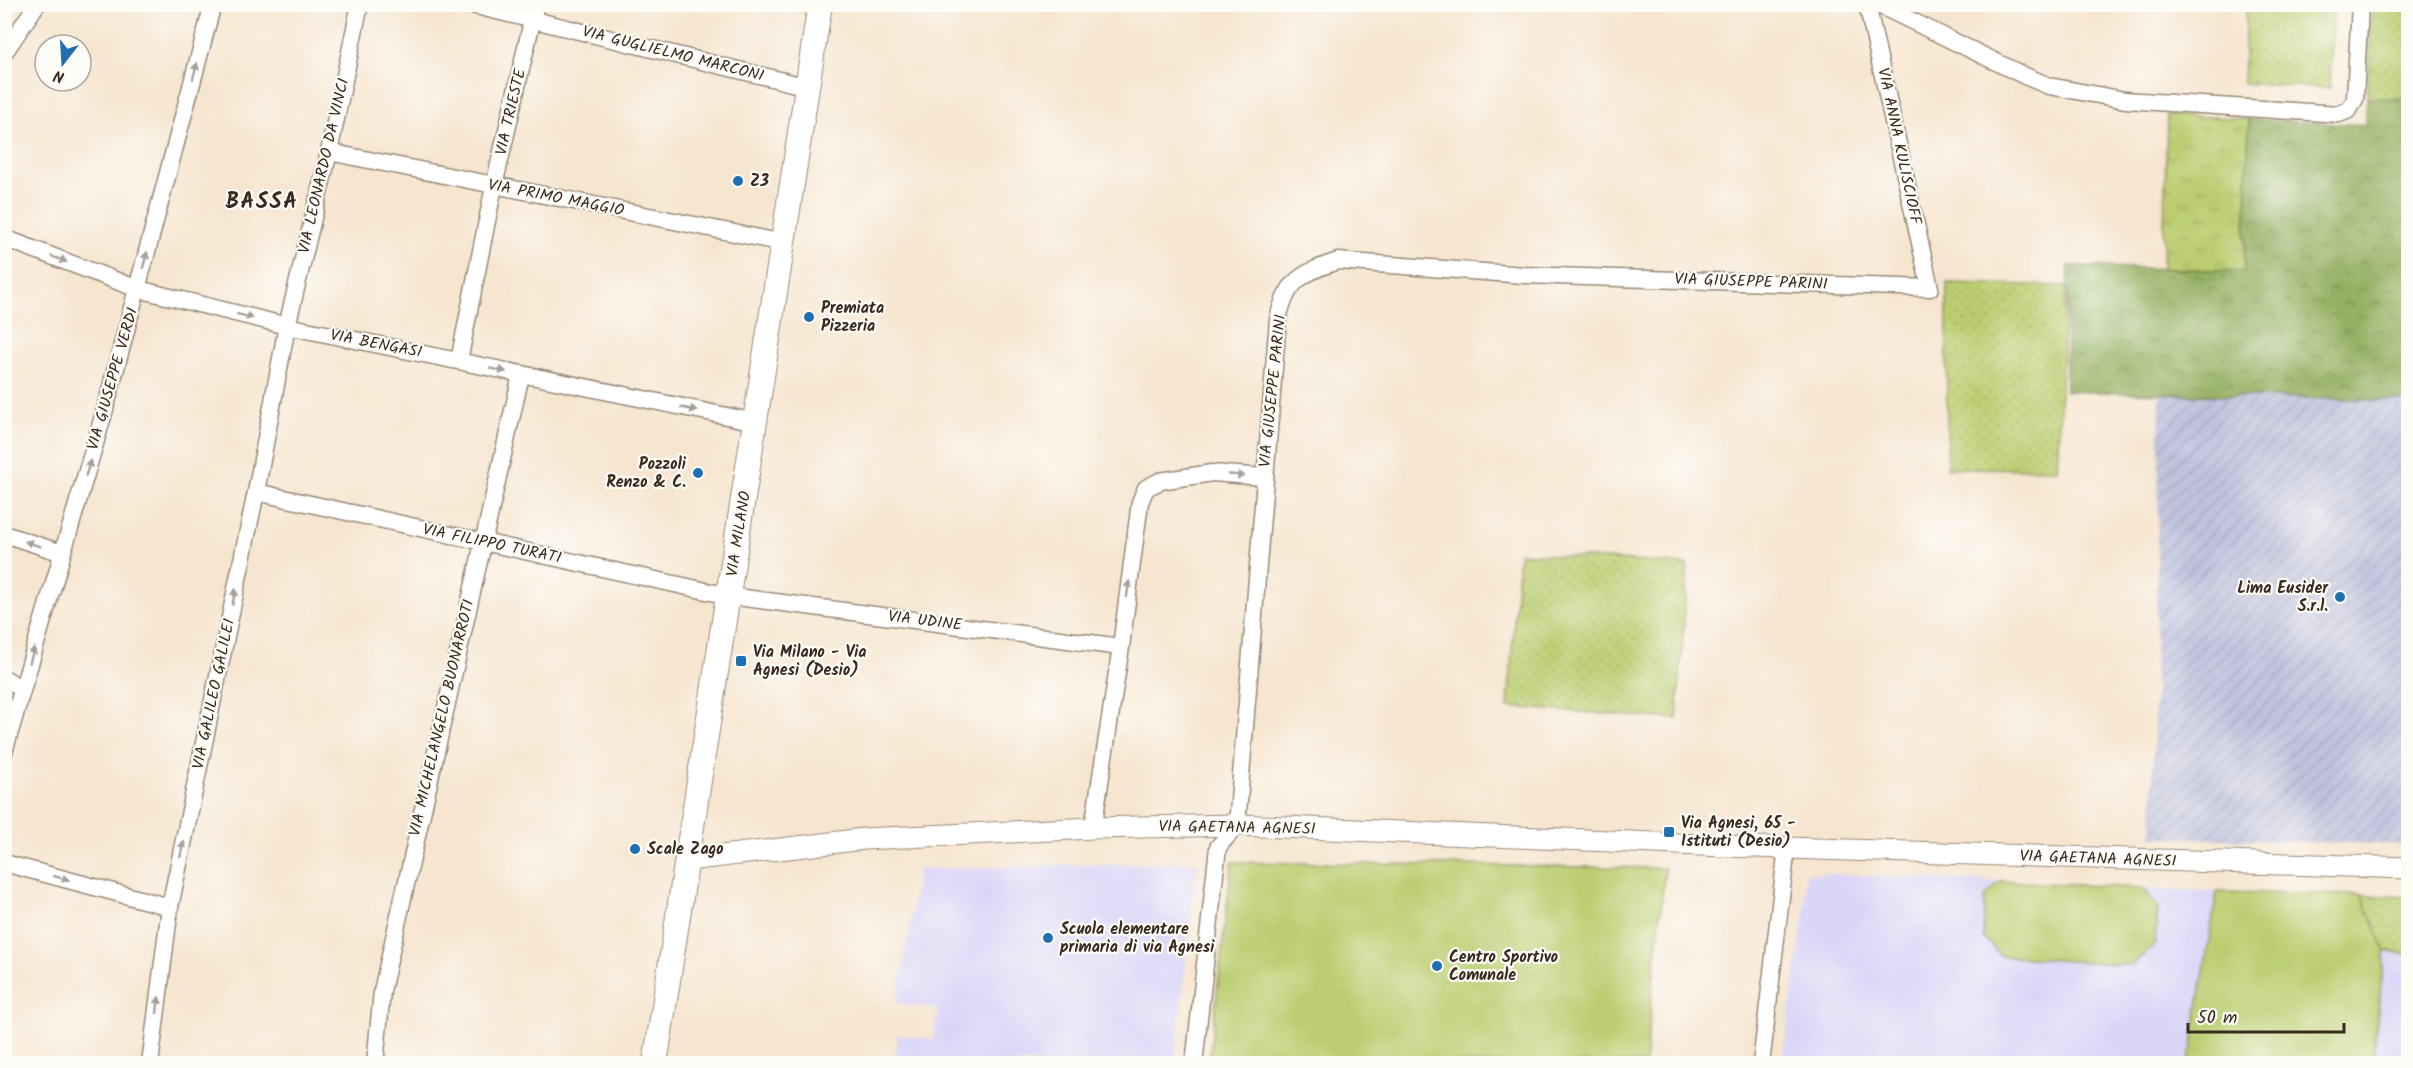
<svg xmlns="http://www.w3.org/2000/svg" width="2413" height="1068" font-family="Kalam,sans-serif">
  <defs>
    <pattern id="industrial-furrows" width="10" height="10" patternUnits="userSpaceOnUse" patternTransform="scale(1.5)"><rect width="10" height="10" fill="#c0c2dd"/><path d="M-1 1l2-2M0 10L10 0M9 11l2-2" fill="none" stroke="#a6a7bd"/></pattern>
    <pattern id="grass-tufts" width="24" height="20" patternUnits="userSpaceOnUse" patternTransform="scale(1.5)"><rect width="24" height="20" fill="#bbcd70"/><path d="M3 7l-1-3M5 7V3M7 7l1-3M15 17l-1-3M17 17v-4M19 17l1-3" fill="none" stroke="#a2b061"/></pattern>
    <pattern id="forest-crowns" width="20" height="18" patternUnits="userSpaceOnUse" patternTransform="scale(1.5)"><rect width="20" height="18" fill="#94b062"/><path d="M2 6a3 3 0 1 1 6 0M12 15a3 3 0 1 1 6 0" fill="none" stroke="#7a8f50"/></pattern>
    <pattern id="park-dots" width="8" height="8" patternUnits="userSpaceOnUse" patternTransform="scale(1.5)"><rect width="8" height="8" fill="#bbcd70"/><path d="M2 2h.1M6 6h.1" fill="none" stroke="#a2b061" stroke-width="1.8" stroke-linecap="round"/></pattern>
  </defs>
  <rect width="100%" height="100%" fill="#fdfcf7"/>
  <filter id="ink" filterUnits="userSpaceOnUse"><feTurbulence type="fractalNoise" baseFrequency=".0167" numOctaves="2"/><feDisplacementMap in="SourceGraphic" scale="12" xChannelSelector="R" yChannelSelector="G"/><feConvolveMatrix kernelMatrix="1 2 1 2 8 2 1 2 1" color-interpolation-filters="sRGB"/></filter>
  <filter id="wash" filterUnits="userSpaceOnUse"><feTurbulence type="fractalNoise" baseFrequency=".008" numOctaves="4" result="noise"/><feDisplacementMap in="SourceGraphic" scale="24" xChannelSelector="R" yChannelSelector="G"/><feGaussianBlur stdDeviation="1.35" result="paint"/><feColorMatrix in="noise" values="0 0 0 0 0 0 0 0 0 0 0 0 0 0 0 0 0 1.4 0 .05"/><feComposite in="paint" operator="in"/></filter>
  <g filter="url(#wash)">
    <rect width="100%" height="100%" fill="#f6e5cf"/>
    <!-- built -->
    <path fill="#dad6f7" d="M1197,862L1175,1063H894L898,1035L933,1039L938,1009L897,1003L918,869Z
      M1806,873L2408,900V1063L1782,1064L1804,916Z"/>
    <!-- industrial -->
    <path fill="url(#industrial-furrows)" d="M2160,394L2408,401V845L2152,837Z"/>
    <!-- grass -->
    <path fill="url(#grass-tufts)" stroke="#7b7c47" stroke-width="1.5" d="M2167,115L2249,119L2244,271L2163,268Z"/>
    <!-- forest -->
    <path fill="url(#forest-crowns)" stroke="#686d40" stroke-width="1.5" d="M2367,98H2408V401L2066,391L2068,266L2244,271L2249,119L2365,125Z"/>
    <!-- park -->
    <path fill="url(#park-dots)" stroke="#7b7c47" stroke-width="1.5" d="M2246,5H2333L2330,88L2243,83Z
      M2372,5H2408V98H2367Z
      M1947,283L2066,286L2057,469L1947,468Z
      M1519,553L1688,565L1677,719L1508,707Z
      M2361,895L2408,897V955L2385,951Z"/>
    <!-- pitch -->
    <path fill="#bbcd70" stroke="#7b7c47" stroke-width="1.5" d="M1232,862L1665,868L1645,1063H1209Z
      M2001,881L2142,888L2158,907L2155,944L2132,965L2001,956L1983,937L1985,897Z
      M2217,892L2361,895L2385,951L2372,1063H2189Z"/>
  </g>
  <g filter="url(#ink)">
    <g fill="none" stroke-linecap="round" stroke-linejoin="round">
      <!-- minor casing -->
      <g stroke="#988876" stroke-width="19">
        <path id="minor" d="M468,4L808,87
          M1877,4L2025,76L2049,86L2125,100L2339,114L2349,110L2355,99L2360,4
          M4,53L37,4
          M329,152L784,243
          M4,238L138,289L287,326L756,422
          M459,361L494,186L536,4
          M256,492L729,596L1121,647L1093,828
          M4,534L62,553
          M1121,647L1140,502L1146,488L1160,481L1212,473L1264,477
          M4,678L22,689
          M4,752L104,413L213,4
          M4,863L170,907
          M150,1064L170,907L256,492L287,326L329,152L360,4
          M375,1064L382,991L521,375
          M1194,1064L1218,847L1237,825L1278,319C1287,280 1302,273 1338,261L1524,275L1930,288L1867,4
          M1761,1064L1787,847"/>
      </g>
      <!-- tertiary casing -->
      <g stroke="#988876" stroke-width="23">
        <path id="tertiary" d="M688,860L864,839L1093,828L1237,825L1723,846L2408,868"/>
      </g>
      <!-- secondary casing -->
      <g stroke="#988876" stroke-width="26">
        <path id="secondary" d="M655,1064L820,4"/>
      </g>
      <!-- minor -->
      <use href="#minor" stroke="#fff" stroke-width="16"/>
      <!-- tertiary -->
      <use href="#tertiary" stroke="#fff" stroke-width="21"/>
      <!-- secondary -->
      <use href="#secondary" stroke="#fff" stroke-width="24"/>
    </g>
    <!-- one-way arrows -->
    <defs><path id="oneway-solid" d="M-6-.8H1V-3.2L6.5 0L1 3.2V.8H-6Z" transform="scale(1.5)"/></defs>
    <g fill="#a79f9a">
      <use href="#oneway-solid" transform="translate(195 71) rotate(-75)"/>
      <use href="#oneway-solid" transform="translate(59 259) rotate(21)"/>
      <use href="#oneway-solid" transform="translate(145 260) rotate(-75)"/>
      <use href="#oneway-solid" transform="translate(245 316) rotate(14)"/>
      <use href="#oneway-solid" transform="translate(498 370) rotate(12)"/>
      <use href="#oneway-solid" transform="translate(689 409) rotate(11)"/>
      <use href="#oneway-solid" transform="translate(88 468) rotate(-73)"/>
      <use href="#oneway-solid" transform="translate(1236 475) rotate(5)"/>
      <use href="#oneway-solid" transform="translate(33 544) rotate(-162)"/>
      <use href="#oneway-solid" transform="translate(1128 589) rotate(-82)"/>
      <use href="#oneway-solid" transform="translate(234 597) rotate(-78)"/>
      <use href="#oneway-solid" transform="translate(32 655) rotate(-73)"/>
      <use href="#oneway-solid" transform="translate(182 849) rotate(-78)"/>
      <use href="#oneway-solid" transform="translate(61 878) rotate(15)"/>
      <use href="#oneway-solid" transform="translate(158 1005) rotate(-83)"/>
    </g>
  </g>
  <!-- markers -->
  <g fill="#1f6fb2" stroke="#fdfcf7" stroke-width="2">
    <circle cx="738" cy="181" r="6"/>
    <circle cx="809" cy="317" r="6"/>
    <circle cx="698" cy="473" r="6"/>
    <circle cx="2340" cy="597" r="6"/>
    <rect x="735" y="655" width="12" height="12" rx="3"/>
    <rect x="1663" y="826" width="12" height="12" rx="3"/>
    <circle cx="635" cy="849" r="6"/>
    <circle cx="1048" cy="938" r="6"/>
    <circle cx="1437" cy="966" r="6"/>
  </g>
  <g text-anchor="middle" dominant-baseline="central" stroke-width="4.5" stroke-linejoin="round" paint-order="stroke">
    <!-- street labels -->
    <g font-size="16" fill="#3b2a1e" stroke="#fdfcf7">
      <text transform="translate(673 54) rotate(14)">VIA GUGLIELMO MARCONI</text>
      <text transform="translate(511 112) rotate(-77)">VIA TRIESTE</text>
      <text transform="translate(1899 146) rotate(78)">VIA ANNA KULISCIOFF</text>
      <text transform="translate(324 166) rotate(-77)">VIA LEONARDO DA VINCI</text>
      <text transform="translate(556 198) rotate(11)">VIA PRIMO MAGGIO</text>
      <text transform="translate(1751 282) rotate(2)">VIA GIUSEPPE PARINI</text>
      <text transform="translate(376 344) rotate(11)">VIA BENGASI</text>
      <text transform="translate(113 379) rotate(-74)">VIA GIUSEPPE VERDI</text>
      <text transform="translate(1273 391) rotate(-84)">VIA GIUSEPPE PARINI</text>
      <text transform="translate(739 534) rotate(-81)">VIA MILANO</text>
      <text transform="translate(492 544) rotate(12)">VIA FILIPPO TURATI</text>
      <text transform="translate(925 621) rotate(7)">VIA UDINE</text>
      <text transform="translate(214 694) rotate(-78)">VIA GALILEO GALILEI</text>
      <text transform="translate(442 718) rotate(-77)">VIA MICHELANGELO BUONARROTI</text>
      <text transform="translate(1237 828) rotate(1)">VIA GAETANA AGNESI</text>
      <text transform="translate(2098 859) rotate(2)">VIA GAETANA AGNESI</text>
    </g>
    <!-- poi labels -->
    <g font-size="16" font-weight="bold" fill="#3b2a1e" stroke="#fdfcf7" text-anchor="start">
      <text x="750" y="181">Z3</text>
      <text x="821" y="308">Premiata<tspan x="821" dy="18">Pizzeria</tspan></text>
      <text x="686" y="464" text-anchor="end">Pozzoli<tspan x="686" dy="18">Renzo &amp; C.</tspan></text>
      <text x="2328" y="588" text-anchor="end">Lima Eusider<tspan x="2328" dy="18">S.r.l.</tspan></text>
      <text x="753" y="652">Via Milano - Via<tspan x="753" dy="18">Agnesi (Desio)</tspan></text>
      <text x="1681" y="823">Via Agnesi, 65 -<tspan x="1681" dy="18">Istituti (Desio)</tspan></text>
      <text x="647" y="849">Scale Zago</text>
      <text x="1060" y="929">Scuola elementare<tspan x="1060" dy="18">primaria di via Agnesi</tspan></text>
      <text x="1449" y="957">Centro Sportivo<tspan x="1449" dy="18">Comunale</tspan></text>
    </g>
    <!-- district labels -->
    <g font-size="22" font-weight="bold" letter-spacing="1.5" fill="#3b2a1e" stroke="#fdfcf7">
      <text x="262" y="202">BASSA</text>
    </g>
  </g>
  <!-- margin -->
  <rect width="2413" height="1068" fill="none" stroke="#fdfcf7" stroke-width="24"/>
  <!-- north arrow -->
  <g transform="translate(63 63) rotate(197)"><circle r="28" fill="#fdfcf7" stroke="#afa8a0" stroke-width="1.5"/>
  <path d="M0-4.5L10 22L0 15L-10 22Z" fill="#1f6fb2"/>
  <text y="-9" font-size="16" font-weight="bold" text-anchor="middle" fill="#3b2a1e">N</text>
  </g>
  <!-- scale -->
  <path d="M2188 1023v9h156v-9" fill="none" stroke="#3b2a1e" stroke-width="3"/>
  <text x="2197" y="1023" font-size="18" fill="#3b2a1e" stroke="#fdfcf7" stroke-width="4.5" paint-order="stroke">50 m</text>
</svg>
